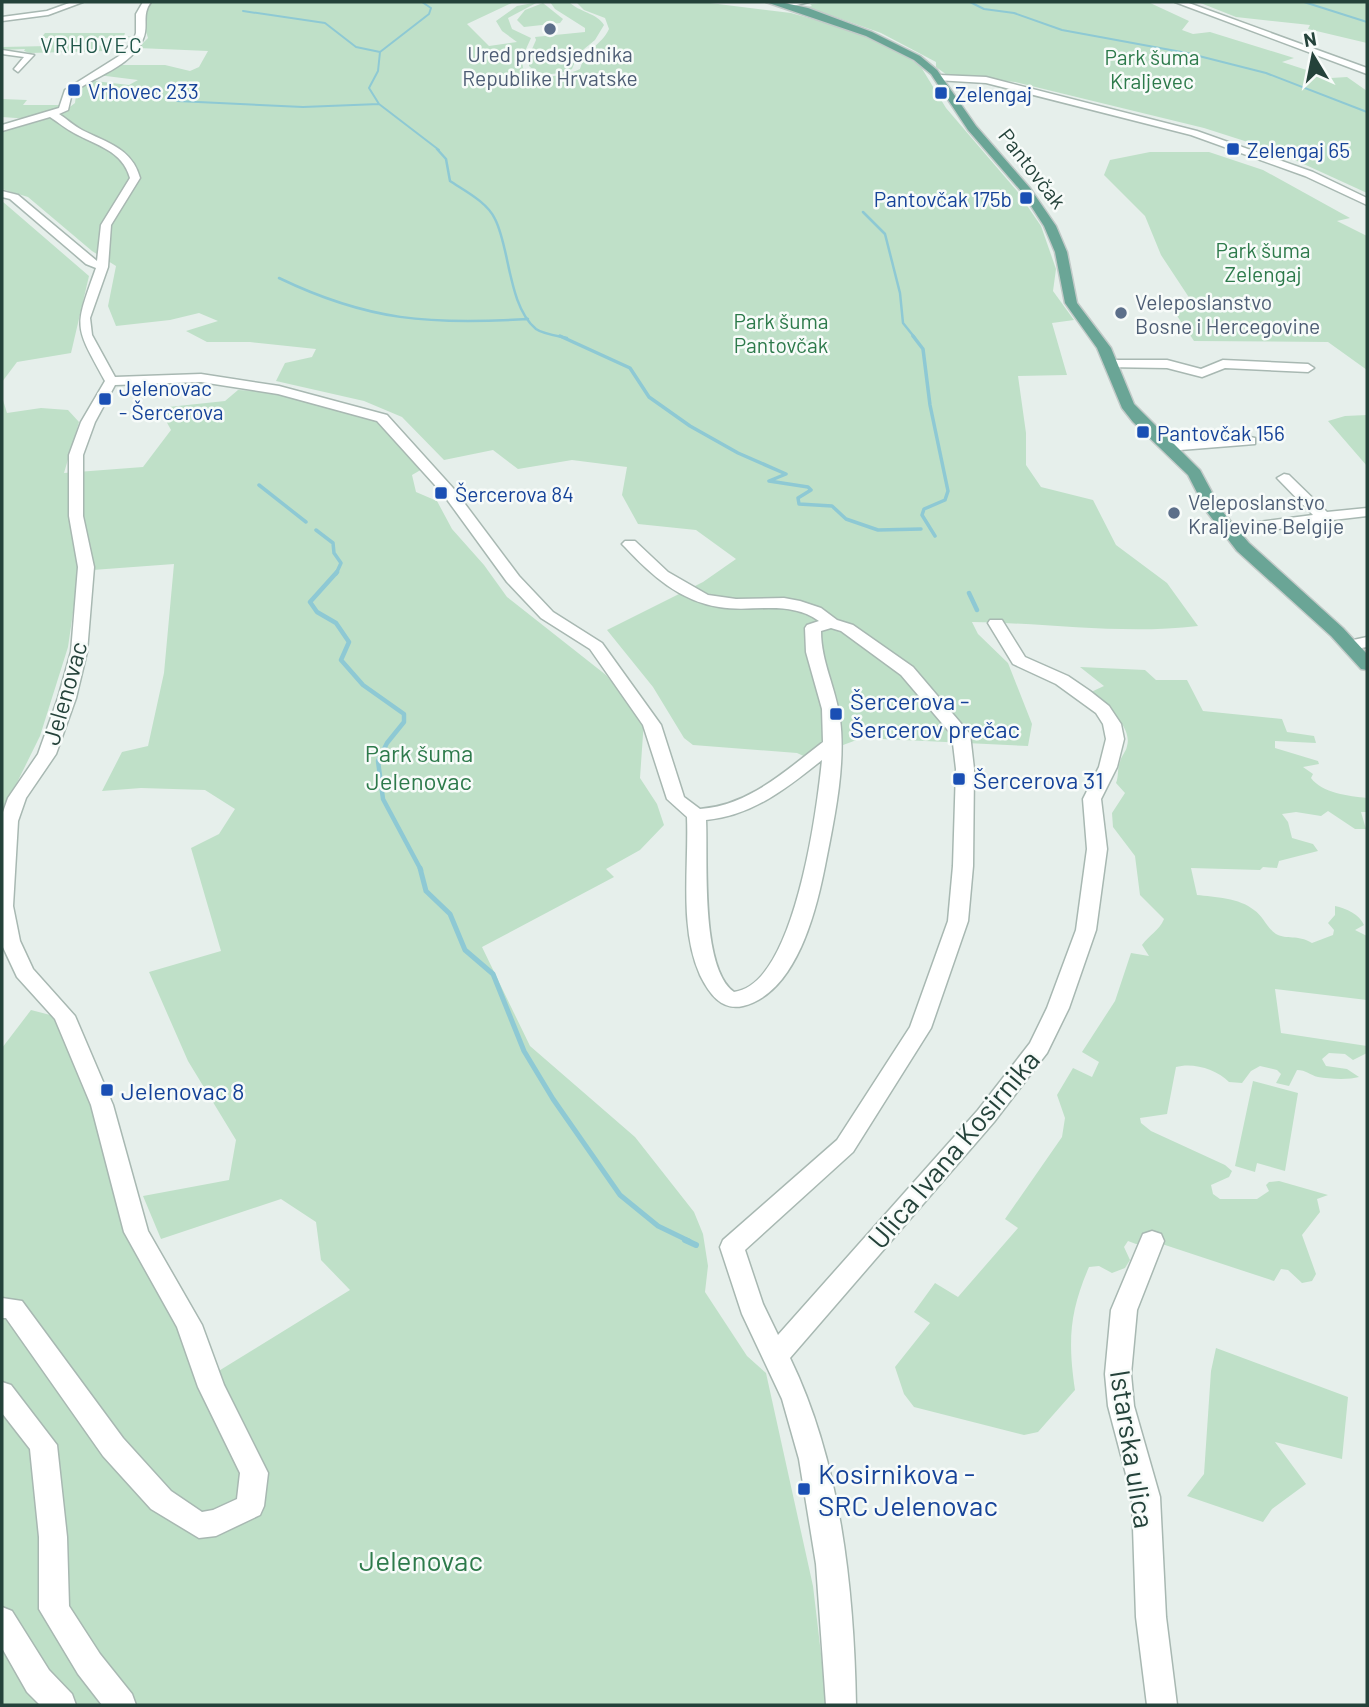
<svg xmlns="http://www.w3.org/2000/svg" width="1369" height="1707" font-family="Barlow,sans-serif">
  <rect width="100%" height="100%" fill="#e6efeb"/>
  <!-- green -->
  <path fill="#bfe0c8" d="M152,2H514L467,24L489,46L517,42L502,31L496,21L517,6L538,2L508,18L512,29L531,38L522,58L523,68C538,80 564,77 580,69C586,48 601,46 609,29L605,18L584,10L576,2H702L791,13L848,29L905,55L921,67L946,108L1017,191L1041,226L1056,269L1053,291L1074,320L1052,323L1067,375L1018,376L1026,433V465L1041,487L1093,500L1116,545L1167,583L1198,626C1123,635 1047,623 972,622L978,634L1008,663L1032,724L1028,746L862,738L808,758L797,753L693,745L684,738L653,687L607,630L703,582L736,559L696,530L638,524L622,495L627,467L572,460L518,469L493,450L444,460L402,417L364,401L276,381L285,363L312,357L316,349L250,342H207L186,331L218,321L199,313L170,320L116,326L108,306L116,266L92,251L28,197L2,189V132L54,117L116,152L132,176L115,214L137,177C134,170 132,162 128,156C115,139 79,134 61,114L75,103L77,87L86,80L129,85L138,80L98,75L115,65H165L190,71L199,67L208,51L138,48L148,38L142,18Z
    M550,2H569C579,12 597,13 604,25L595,40L578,54L572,69C559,75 540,77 529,66V56L536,40L535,37L585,32V28L555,9Z
    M830,2H1148L1189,21L1182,30L1193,34L1210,32L1294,58L1282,62L1331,78L1347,77L1367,91V193L1273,150L1204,128L1015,82L947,75L936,67V62L881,33L807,7L812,6L810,4Z
    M1198,2H1367V43L1308,29L1310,25L1236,17Z
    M543,3L563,19L560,23L524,27L517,20L525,10Z
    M45,33H125L124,36L133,37L98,38L94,45L108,46L105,51L30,53L24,51L25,49L2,50V47L49,46L55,38H41Z
    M2,99L27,100L23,105H60L59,109L30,119L2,117Z
    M1150,152H1209L1263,170L1350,218L1337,221L1367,236V370L1328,342L1194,341L1167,301L1190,299L1161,255L1145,216L1104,175L1110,160Z
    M2,201L89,276L71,353L17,362L2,382Z
    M238,390L256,391L298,398L377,418L424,468L412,475L416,492L437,501L452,529L484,565L507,597L606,675L644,720L640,778L657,804L664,825L640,850L606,869L614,877L482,947L530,1046L635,1137L694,1212L703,1234L708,1266L705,1292L747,1356L766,1373L813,1586L827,1705H2V1048L31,1010L58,1017L88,1090L163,1301L204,1380L350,1290L321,1260L316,1222L281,1199L161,1239L143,1196L229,1180L236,1140L188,1061L149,972L221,951L191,848L219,834L235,809L205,790L141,788L102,791L122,752L148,746L164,673L174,564L79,571L68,647L40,736L2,813V397L7,413L41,408L68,410L79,422L64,473L143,467L171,430L159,408L225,401Z
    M1367,415V466L1328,421L1345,416Z
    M1080,667L1145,670L1156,680H1187L1203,711L1282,719L1287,732L1314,736L1316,743L1275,741V748L1318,761L1319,764L1303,767L1313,774L1311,778C1322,793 1349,796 1367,798V812H1361L1366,829H1355L1328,811L1321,816L1296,812L1282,814L1288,822L1292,838L1313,844L1318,851L1279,861L1277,868L1263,867L1260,870L1191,868L1197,895C1214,897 1240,898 1254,910C1263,916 1267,928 1276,934C1287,940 1297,934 1312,943L1333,935L1334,930L1328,923L1335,915V906C1346,908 1360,915 1364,925L1355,930L1367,936V1000L1275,989L1281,1033L1367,1046V1053L1353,1060L1345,1054L1329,1053L1322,1059L1326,1066L1347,1069L1359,1077C1349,1080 1329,1079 1318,1077C1310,1075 1306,1070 1297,1070L1289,1086L1276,1083L1281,1074L1277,1070L1260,1066L1251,1071L1242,1083L1229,1082C1217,1069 1192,1062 1176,1067L1167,1114L1140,1118L1141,1123L1151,1131L1225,1165L1232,1171L1229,1177L1211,1185L1213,1194L1220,1199H1257L1269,1191L1266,1185L1269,1182L1279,1181L1328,1195L1317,1199L1320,1212L1302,1235L1316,1274L1312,1281L1302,1283L1288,1270L1281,1269L1274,1281L1159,1243L1136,1244L1128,1241L1124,1247L1130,1260L1125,1268L1112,1273L1099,1266L1089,1267C1069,1313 1068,1342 1075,1390L1038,1432L1024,1435L914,1407L904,1394L895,1367L930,1323L914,1312L935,1283L958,1297L1018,1228L1005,1219L1062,1137L1065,1118L1057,1095L1073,1068L1092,1077L1099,1062L1082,1052L1115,1001L1131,953L1149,956L1142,945C1149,935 1159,931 1164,919L1140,895L1135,856L1113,827L1112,813L1125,793L1116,783C1119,776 1117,769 1120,762C1121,756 1126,752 1127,746C1133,726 1104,704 1091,692L1104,686Z
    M1253,1081L1298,1093L1285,1171L1257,1163L1255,1172L1235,1166Z
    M1216,1348L1348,1397L1342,1459L1275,1442L1306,1484L1272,1509L1263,1522L1187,1496L1204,1474L1211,1371Z"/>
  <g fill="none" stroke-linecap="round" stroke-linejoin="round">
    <!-- stream-far5 -->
    <path stroke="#8ec9d4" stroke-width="2" d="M422,2L431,8L429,14L380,52L378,71L369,88L379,104L439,150
      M970,2L984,9L1014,13L1062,30L1187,53L1266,73L1367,112
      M1304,2L1367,22
      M243,11L325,23L356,47L380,52
      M177,101L303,107L379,104"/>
    <!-- stream-far4 -->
    <path stroke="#8ec9d4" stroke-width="2.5" d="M437,149L446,159L450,181C465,191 487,202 495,219C510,248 508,306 536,329C543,334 558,336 567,338
      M863,212L885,234L900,293L903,323L915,338
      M279,278C368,321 430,325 528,319"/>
    <!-- stream-far3 -->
    <path stroke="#8ec9d4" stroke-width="3.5" d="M560,336L630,368L649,397L690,426L738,453L786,474L769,481L808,487L811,490L798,498L799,504L832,506L846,519L878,530L921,529
      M913,336L923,349L930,405L948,491L945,500L924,509L922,515L935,536
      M259,485L306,522
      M316,530L333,543L334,553L341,563L336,574"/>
    <!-- stream-far2 -->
    <path stroke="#8ec9d4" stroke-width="4.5" d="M337,572L310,602L317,612L336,623L349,642L341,660L363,685L404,714V722L387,743L378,761L383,799L421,870
      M969,593L977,610"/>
    <!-- stream-far1 -->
    <path stroke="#8ec9d4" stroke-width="5" d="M420,868L426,891L450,914L465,950L493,974L524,1051L553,1099L620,1195L658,1226L689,1241"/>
    <!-- stream -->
    <path stroke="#8ec9d4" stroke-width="6" d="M685,1240L696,1245"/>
    <!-- minor casing -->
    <g stroke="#a8b8b2" stroke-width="3">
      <path id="minor" d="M72,2H83L48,15L2,21V17L47,11Z
        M143,2H151C141,15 149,26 143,39C133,66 93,77 72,93L68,110L59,114C67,119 74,126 82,130C107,143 132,148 140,178L111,225L108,267L90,318L92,335L115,377L201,374L279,386L387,415L453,488L519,576L553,612L602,643L661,725L684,797L700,809C750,805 785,771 823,742L822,709L806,652L805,628L807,625L819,621C788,599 753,613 719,607C680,601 651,575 625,547L622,544L625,541H635L668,572L708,595L736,599L784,598L800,601L821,608L837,620L853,625L913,667L970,734L974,769L973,866L968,921L931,1028L853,1152L745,1250L763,1304L778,1335L978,1110L1030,1043L1047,1008L1076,930L1087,849L1083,799L1099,767L1106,739L1103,724L1096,713L1056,684L1013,664L988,623L990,620H1002L1025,657L1068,676L1090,691L1109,706L1121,724L1124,739L1117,767L1101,799L1107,849L1096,930L1069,1008L1047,1053L994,1122L790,1358C841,1463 854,1590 856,1705H826L816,1564L799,1459L782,1399L742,1314L720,1247L723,1240L837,1140L910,1027L948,921L953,866L956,769L952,735L901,675L841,631L831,628L821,631C821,662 836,688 840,719C846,766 834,820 825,866C816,912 796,993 743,1006C721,1011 709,993 700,975C679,928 689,867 687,817L667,799L643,725L590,649L541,618L507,582L443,494L377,421L278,394L201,382L115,385L95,422L83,455V516L94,567L87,652L76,698L56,754L26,798L18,821L13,906L20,941L33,969L75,1016L113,1105L148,1231L202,1325L224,1385L268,1473L264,1506L260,1515L216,1536L199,1538L151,1509L103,1456L6,1318H2V1298L22,1301L123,1438L171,1491L202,1512L213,1510L237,1499L240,1473L198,1387L177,1327L124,1232L91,1105L55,1019L17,977L2,945V815L8,798L38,754L58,698L71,652L78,567L69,516V455L81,422L105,381C74,324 74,330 96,268L86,264L10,199L2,197V191L18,195L97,261L101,225L130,178C122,150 97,146 74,133C66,129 58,122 50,117L2,131V125L59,108L65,90L119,56L133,42L136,33V14ZM822,760C817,809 795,985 734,992C700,968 708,859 706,820C752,816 787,788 822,760Z
        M793,2H809L788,7L784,5Z
        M1175,2H1186L1367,68V74Z
        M2,50L34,55L18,72L14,69L24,57L2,54Z
        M939,75L986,77L1197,131L1313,172L1367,198V205L1305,176L1191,135L986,83L936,80V76Z
        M1110,360H1167L1201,369L1223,360L1308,364L1314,368L1308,372L1225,368L1202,377L1167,368L1106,367L1104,364Z
        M1250,437L1255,438V444L1168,451L1161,447C1176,435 1229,437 1250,437Z
        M1284,474L1289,475L1327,512L1367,508V516L1324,521L1303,527L1223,533L1221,530L1228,526L1313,515L1277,478Z
        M1367,637V647L1350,650L1342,645L1344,642Z
        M1152,1231L1161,1234L1164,1241L1137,1310L1131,1374L1134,1406L1160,1497L1166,1617L1177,1705H1147L1136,1617L1132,1497L1108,1406L1105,1374L1111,1310L1140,1241L1143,1234Z
        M2,1382L11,1385L57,1445L67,1537L69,1606L100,1654L132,1694L136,1705H102L78,1674L39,1609V1537L30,1449L2,1413Z
        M2,1607L12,1611L49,1670L72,1694L76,1705H40L27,1692L2,1648Z"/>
    </g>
    <!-- major casing -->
    <g stroke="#c2cac8" stroke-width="3">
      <path id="major" d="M766,2H780L808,8L872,32L920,56L937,70L976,126L1030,188L1056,226L1067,252L1077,303L1111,348L1134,404L1200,470L1222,511L1249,543L1343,628L1367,654V670L1361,669L1331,636L1237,551L1207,512L1188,475L1133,422L1122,408L1097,348L1065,303L1055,252L1044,226L1022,192L968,130L931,74L914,60L866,36Z"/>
    </g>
    <!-- minor -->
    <use href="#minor" fill="#fff" fill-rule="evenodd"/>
    <!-- major -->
    <use href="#major" fill="#6aa596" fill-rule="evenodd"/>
  </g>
  <!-- markers -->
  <g fill="#5c6f8a" stroke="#f7fbf9" stroke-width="2.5">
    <circle cx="550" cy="29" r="7"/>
    <circle cx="1121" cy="313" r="7"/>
    <circle cx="1174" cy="513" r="7"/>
  </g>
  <g fill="#1a4fb4" stroke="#f7fbf9" stroke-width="2.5">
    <rect x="67" y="83" width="14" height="14" rx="3.5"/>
    <rect x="934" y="86" width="14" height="14" rx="3.5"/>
    <rect x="1226" y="142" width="14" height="14" rx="3.5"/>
    <rect x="1019" y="191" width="14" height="14" rx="3.5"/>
    <rect x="98" y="392" width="14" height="14" rx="3.5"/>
    <rect x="1136" y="425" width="14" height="14" rx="3.5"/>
    <rect x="434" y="486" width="14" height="14" rx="3.5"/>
    <rect x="829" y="707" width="14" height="14" rx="3.5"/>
    <rect x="952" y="772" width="14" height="14" rx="3.5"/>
    <rect x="100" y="1083" width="14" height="14" rx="3.5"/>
    <rect x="797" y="1482" width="14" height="14" rx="3.5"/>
  </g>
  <g text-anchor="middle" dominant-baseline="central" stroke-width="5" stroke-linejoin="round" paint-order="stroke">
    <!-- far-neighbourhood labels -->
    <g font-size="21" letter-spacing="2" fill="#1f5548" stroke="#f7fbf9">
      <text x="92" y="44">VRHOVEC</text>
    </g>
    <!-- far-service labels -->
    <g font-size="21" fill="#4e5e75" stroke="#f7fbf9" text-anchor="start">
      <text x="550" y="53" text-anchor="middle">Ured predsjednika<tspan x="550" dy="24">Republike Hrvatske</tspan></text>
      <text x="1135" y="301">Veleposlanstvo<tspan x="1135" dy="24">Bosne i Hercegovine</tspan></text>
      <text x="1188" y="501">Veleposlanstvo<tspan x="1188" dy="24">Kraljevine Belgije</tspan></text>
    </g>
    <!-- far-park labels -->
    <g font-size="21" fill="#2d7a4b" stroke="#f7fbf9">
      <text x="1152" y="56">Park šuma<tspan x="1152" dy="24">Kraljevec</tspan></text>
      <text x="1263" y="249">Park šuma<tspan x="1263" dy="24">Zelengaj</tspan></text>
      <text x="781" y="320">Park šuma<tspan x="781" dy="24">Pantovčak</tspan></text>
    </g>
    <!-- far-transit labels -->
    <g font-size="21" fill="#164399" stroke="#f7fbf9" text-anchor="start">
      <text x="88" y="90">Vrhovec 233</text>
      <text x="955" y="93">Zelengaj</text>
      <text x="1247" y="149">Zelengaj 65</text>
      <text x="1012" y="198" text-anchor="end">Pantovčak 175b</text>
      <text x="119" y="387">Jelenovac<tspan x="119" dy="24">- Šercerova</tspan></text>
      <text x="1157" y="432">Pantovčak 156</text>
      <text x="455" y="493">Šercerova 84</text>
    </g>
    <!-- far-street labels -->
    <g font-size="21" fill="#24423a" stroke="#f7fbf9">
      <text transform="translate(1033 168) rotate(52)">Pantovčak</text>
    </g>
    <!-- street labels -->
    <g font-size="24" fill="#24423a" stroke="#f7fbf9">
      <text transform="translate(64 693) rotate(-74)">Jelenovac</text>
    </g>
    <!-- transit labels -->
    <g font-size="24" fill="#164399" stroke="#f7fbf9" text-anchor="start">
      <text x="850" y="700">Šercerova -<tspan x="850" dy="28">Šercerov prečac</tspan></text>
      <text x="973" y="779">Šercerova 31</text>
      <text x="121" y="1090">Jelenovac 8</text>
    </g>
    <!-- park labels -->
    <g font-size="24" fill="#2d7a4b" stroke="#f7fbf9">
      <text x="419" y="752">Park šuma<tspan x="419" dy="28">Jelenovac</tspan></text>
    </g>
    <!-- near-street labels -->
    <g font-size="28" fill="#24423a" stroke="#f7fbf9">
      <text transform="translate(953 1149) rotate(-50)">Ulica Ivana Kosirnika</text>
      <text transform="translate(1133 1449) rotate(81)">Istarska ulica</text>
    </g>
    <!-- near-transit labels -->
    <g font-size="28" fill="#164399" stroke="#f7fbf9" text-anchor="start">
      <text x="818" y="1473">Kosirnikova -<tspan x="818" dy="32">SRC Jelenovac</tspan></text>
    </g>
    <!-- near-park labels -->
    <g font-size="28" fill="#2d7a4b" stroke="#f7fbf9">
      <text x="421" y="1560">Jelenovac</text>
    </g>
  </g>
  <!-- border -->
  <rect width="1369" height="1707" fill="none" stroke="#24423a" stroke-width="7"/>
  <!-- north arrow -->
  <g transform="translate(1313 56) rotate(350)" stroke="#f7fbf9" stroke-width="5" paint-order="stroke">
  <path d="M0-5L12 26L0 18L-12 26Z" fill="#24423a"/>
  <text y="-10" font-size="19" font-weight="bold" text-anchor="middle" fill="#24423a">N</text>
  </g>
</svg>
